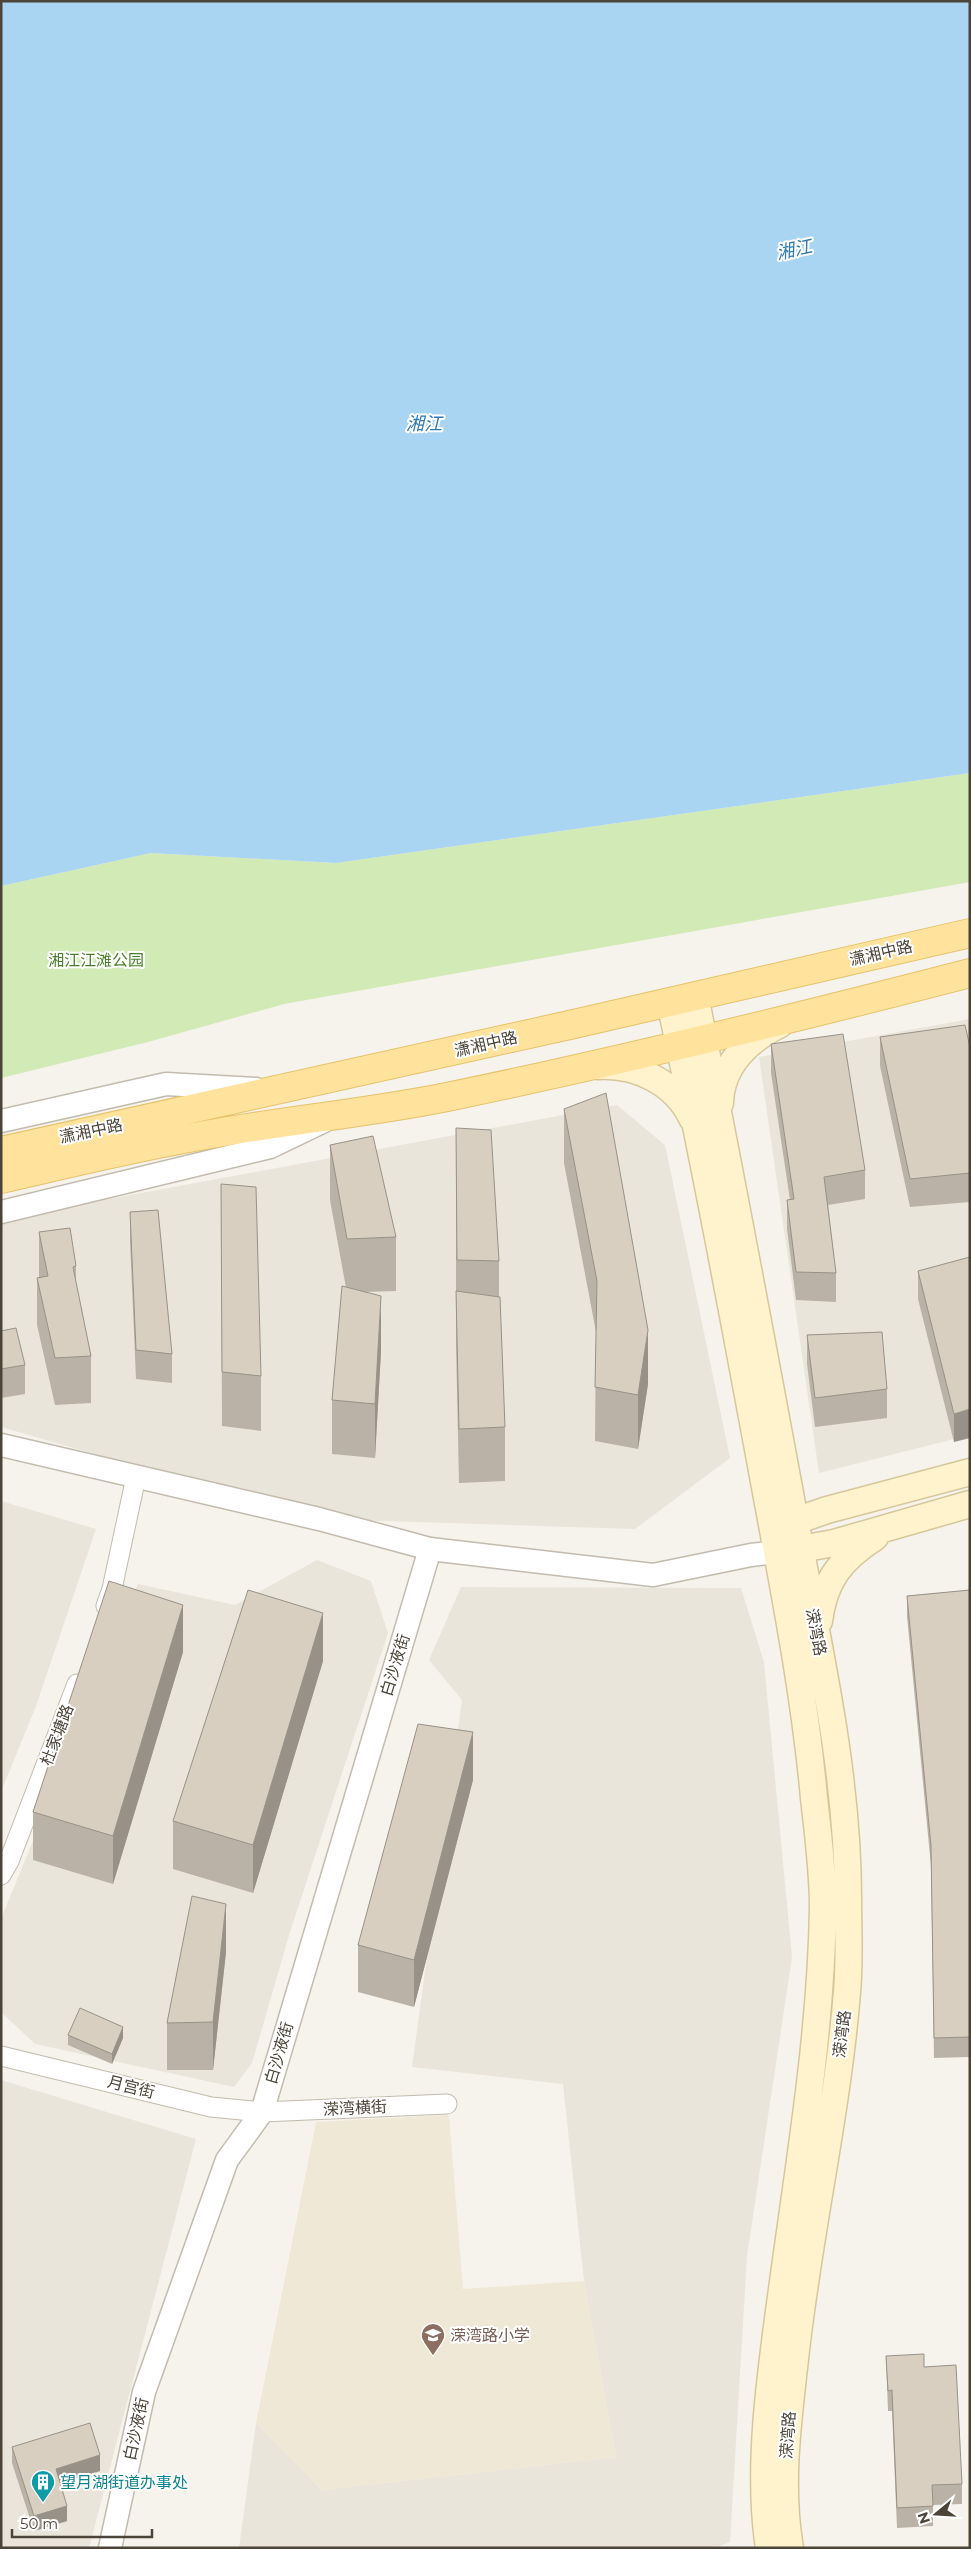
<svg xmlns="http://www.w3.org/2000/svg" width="971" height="2549" font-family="Montserrat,'Noto Sans SC',sans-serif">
  <rect width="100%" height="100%" fill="#f6f3ec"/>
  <!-- residential -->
  <path fill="#eae5da" d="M970,1019V1435L819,1473L759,1057Z
    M617,1105L665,1145L730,1458L635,1529L319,1519L1,1427V1219Z
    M1,1501L96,1529L36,1706L1,1792Z
    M317,1560L371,1581L388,1633L290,1932L252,2063L234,2087L35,2044L1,2012V1919L138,1584L235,1605Z
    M461,1587L741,1588L764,1662L792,1957L747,2256L730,2542L715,2548H239L256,2423L322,2490L616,2457L584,2281L563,2084L412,2067L462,1700L429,1660Z
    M1,2080L196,2139L89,2548H1Z"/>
  <!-- education -->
  <path fill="#efe8d6" d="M449,2115L463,2289L584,2281L616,2457L322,2490L256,2423L316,2122Z"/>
  <!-- green -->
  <path fill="#d2eab5" d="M970,773V882L284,1004L148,1042L1,1078V886L151,853L336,863Z"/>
  <!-- water -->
  <path fill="#a9d4f2" d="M1,1H970V773L336,863L151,853L1,886Z"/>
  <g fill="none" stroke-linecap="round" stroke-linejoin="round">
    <!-- minor casing -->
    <g stroke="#c2bbae" stroke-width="21">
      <path id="minor" d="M106,1606L112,1589L136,1477
        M1,1875L9,1861L77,1684
        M1,2056L211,2107L262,2112L447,2104"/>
    </g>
    <!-- tertiary casing -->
    <g stroke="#c2bbae" stroke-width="25">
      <path id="tertiary" d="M1,1121L166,1084L256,1089
        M1,1212L270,1147L324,1121
        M1,1445L319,1519L430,1549L653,1575L751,1555L777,1552
        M110,2548L144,2392L227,2160L262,2112L430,1549"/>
    </g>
    <!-- secondary casing -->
    <g stroke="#d6c79b" stroke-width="29">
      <path id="secondary" d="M695,996C730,1169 762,1342 794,1515C817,1641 848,1769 848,1898C848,1929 850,1961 847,1992C837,2116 808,2236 795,2359C788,2421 779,2486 790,2548
        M670,1002C706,1168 737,1336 768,1503C786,1601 805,1698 814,1798C818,1834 823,1871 823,1907C821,2033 800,2157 783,2282C772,2364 756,2465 769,2548
        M598,1066C636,1064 675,1082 692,1118
        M720,1103C721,1064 748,1040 780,1024
        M778,1527L827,1510L970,1472
        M784,1552L834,1543L970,1504
        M819,1621C824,1580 841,1559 875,1537"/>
    </g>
    <!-- primary casing -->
    <g stroke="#e6c16a" stroke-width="30">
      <path id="primary" d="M1,1151L574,1024L970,933
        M1,1179C71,1163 140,1146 211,1134C289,1120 368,1113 447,1097C622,1061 796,1018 970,973"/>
    </g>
    <!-- minor -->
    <use href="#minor" stroke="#fff" stroke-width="19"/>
    <!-- tertiary -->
    <use href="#tertiary" stroke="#fff" stroke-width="22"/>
    <!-- secondary -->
    <use href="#secondary" stroke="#fff3cd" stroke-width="26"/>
    <!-- primary -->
    <use href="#primary" stroke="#ffe39c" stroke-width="28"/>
  </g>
  <!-- wall -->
  <path fill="#bab2a6" d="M880,1037L970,1047V1202L910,1207L880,1066Z
    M771,1044L865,1170V1199L828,1205L836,1273V1302L796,1300L787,1229V1200H790L771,1073Z
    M564,1109L648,1384L638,1449L595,1441L596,1332L564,1163Z
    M456,1128L499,1261V1297L505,1427V1481L459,1483L456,1345Z
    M330,1145L396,1237V1291L364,1292L381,1351L375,1458L332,1454V1400L346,1288L330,1200Z
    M221,1184L261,1376V1431L222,1426Z
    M130,1212L172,1354V1383L136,1379L130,1241Z
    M39,1232L76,1266V1285L91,1356V1403L55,1405L37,1325V1278L39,1277Z
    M970,1257L954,1442L918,1299V1271Z
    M1,1331L25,1365V1394L1,1398Z
    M807,1335L887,1389V1418L815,1427L807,1364Z
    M970,1590V2057L934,2058L931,1866L907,1616V1596Z
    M183,1652L113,1884L33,1860V1812Z
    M323,1661L253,1893L173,1869V1821Z
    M473,1780L414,2007L358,1992V1945Z
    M226,1952L213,2070H167V2023Z
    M68,2035L123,2038L112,2064L68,2045Z
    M886,2356L924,2367L962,2484V2504L933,2505V2526L897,2528L892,2411H888Z
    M12,2447L100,2471L60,2483L67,2521L34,2531L12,2463Z"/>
  <!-- shaded-wall -->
  <path fill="#979187" d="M381,1296V1351L375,1458V1404Z
    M648,1330V1384L638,1449V1395Z
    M970,1409V1438L954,1442V1414Z
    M183,1605V1652L113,1884V1836Z
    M323,1613V1661L253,1893V1845Z
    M473,1732V1780L414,2007V1960Z
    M226,1904V1952L213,2070V2022Z
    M123,2027V2038L112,2064V2054Z
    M100,2455V2471L56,2484V2469Z
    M67,2506V2521L34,2531V2516Z"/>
  <!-- building -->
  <path fill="#d8cfc1" stroke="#979187" d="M965,1025L970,1047V1173L910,1179L880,1037Z
    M843,1034L865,1170L824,1177L836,1273L796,1272L787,1200L794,1199L771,1044Z
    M606,1093L648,1330L638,1395L595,1387L597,1281L564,1109Z
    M456,1128L491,1130L499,1261L457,1260Z
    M373,1136L396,1237L347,1239L330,1145Z
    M221,1184L256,1187L261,1376L222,1372Z
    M158,1210L172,1354L136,1350L130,1212Z
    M70,1228L76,1266L73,1267L91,1356L55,1358L37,1278L48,1276L39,1232Z
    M970,1257V1409L954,1414L918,1271Z
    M342,1286L381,1296L375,1404L332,1400Z
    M456,1291L500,1297L505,1427L459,1429Z
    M16,1328L25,1365L1,1369V1331Z
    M882,1332L887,1389L815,1398L807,1335Z
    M109,1581L183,1605L113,1836L33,1812Z
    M248,1590L323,1613L253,1845L173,1821Z
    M970,1590V2037L934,2038L931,1846L907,1596Z
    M418,1724L473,1732L414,1960L358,1945Z
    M192,1896L226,1904L213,2022L167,2023Z
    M80,2008L123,2027L112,2054L68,2035Z
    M924,2354V2367L956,2365L962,2484L932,2485L933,2506L897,2508L892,2390L888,2391L886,2356Z
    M90,2423L100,2455L56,2469L67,2506L34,2516L12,2447Z"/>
  <!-- icons -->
  <defs>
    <g id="school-pin" transform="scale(1.25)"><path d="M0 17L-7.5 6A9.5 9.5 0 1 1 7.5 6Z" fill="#8d6e63" stroke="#fff"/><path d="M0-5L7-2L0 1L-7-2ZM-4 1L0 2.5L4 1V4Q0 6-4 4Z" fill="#fff"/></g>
    <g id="building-pin" transform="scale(1.25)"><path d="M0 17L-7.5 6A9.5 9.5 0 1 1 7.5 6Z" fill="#0f9aa8" stroke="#fff"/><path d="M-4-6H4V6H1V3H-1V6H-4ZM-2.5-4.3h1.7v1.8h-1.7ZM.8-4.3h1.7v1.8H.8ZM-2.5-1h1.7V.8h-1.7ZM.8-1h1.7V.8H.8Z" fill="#fff"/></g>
  </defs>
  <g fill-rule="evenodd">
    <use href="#school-pin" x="433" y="2335"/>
    <use href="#building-pin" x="43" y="2482"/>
  </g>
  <g text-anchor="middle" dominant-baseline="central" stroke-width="4" stroke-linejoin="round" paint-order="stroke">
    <!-- street labels -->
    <g font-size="16" fill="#4b4439" stroke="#fff">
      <text transform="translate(881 953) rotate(-13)">潇湘中路</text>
      <text transform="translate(486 1044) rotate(-13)">潇湘中路</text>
      <text transform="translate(91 1131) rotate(-12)">潇湘中路</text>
      <text transform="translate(816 1632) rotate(79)">溁湾路</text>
      <text transform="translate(395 1665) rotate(-73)">白沙液街</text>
      <text transform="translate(57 1735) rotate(-69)">杜家塘路</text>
      <text transform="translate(842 2034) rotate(-83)">溁湾路</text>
      <text transform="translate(279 2053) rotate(-74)">白沙液街</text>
      <text transform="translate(131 2087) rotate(14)">月宫街</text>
      <text transform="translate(355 2108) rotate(-3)">溁湾横街</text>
      <text transform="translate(136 2429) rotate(-78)">白沙液街</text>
      <text transform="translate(788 2435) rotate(-86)">溁湾路</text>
    </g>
    <!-- park labels -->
    <g font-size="16" fill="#4a7f2a" stroke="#fff">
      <text x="96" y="960">湘江江滩公园</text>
    </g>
    <!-- education labels -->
    <g font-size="16" fill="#785e54" stroke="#fff" text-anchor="start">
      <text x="450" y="2335">溁湾路小学</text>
    </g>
    <!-- culture labels -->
    <g font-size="16" fill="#0d838f" stroke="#fff" text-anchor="start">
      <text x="60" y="2482">望月湖街道办事处</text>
    </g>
    <!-- water labels -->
    <g font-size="18" font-style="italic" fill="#2e7ab2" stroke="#fff">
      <text transform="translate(794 250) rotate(-12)">湘江</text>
      <text x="424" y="424">湘江</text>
    </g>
  </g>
  <!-- border -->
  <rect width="971" height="2549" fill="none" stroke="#4b4439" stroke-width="5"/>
  <!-- north arrow -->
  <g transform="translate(936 2514) rotate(252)" stroke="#ffffff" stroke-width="4" paint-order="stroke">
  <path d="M0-4L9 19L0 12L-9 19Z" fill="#4b4439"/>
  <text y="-8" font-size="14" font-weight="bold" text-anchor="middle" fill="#4b4439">N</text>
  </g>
  <!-- scale -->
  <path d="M12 2529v8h140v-8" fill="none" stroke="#4b4439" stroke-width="2.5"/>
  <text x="20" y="2529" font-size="15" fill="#4b4439" stroke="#ffffff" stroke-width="4" paint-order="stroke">50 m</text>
</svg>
